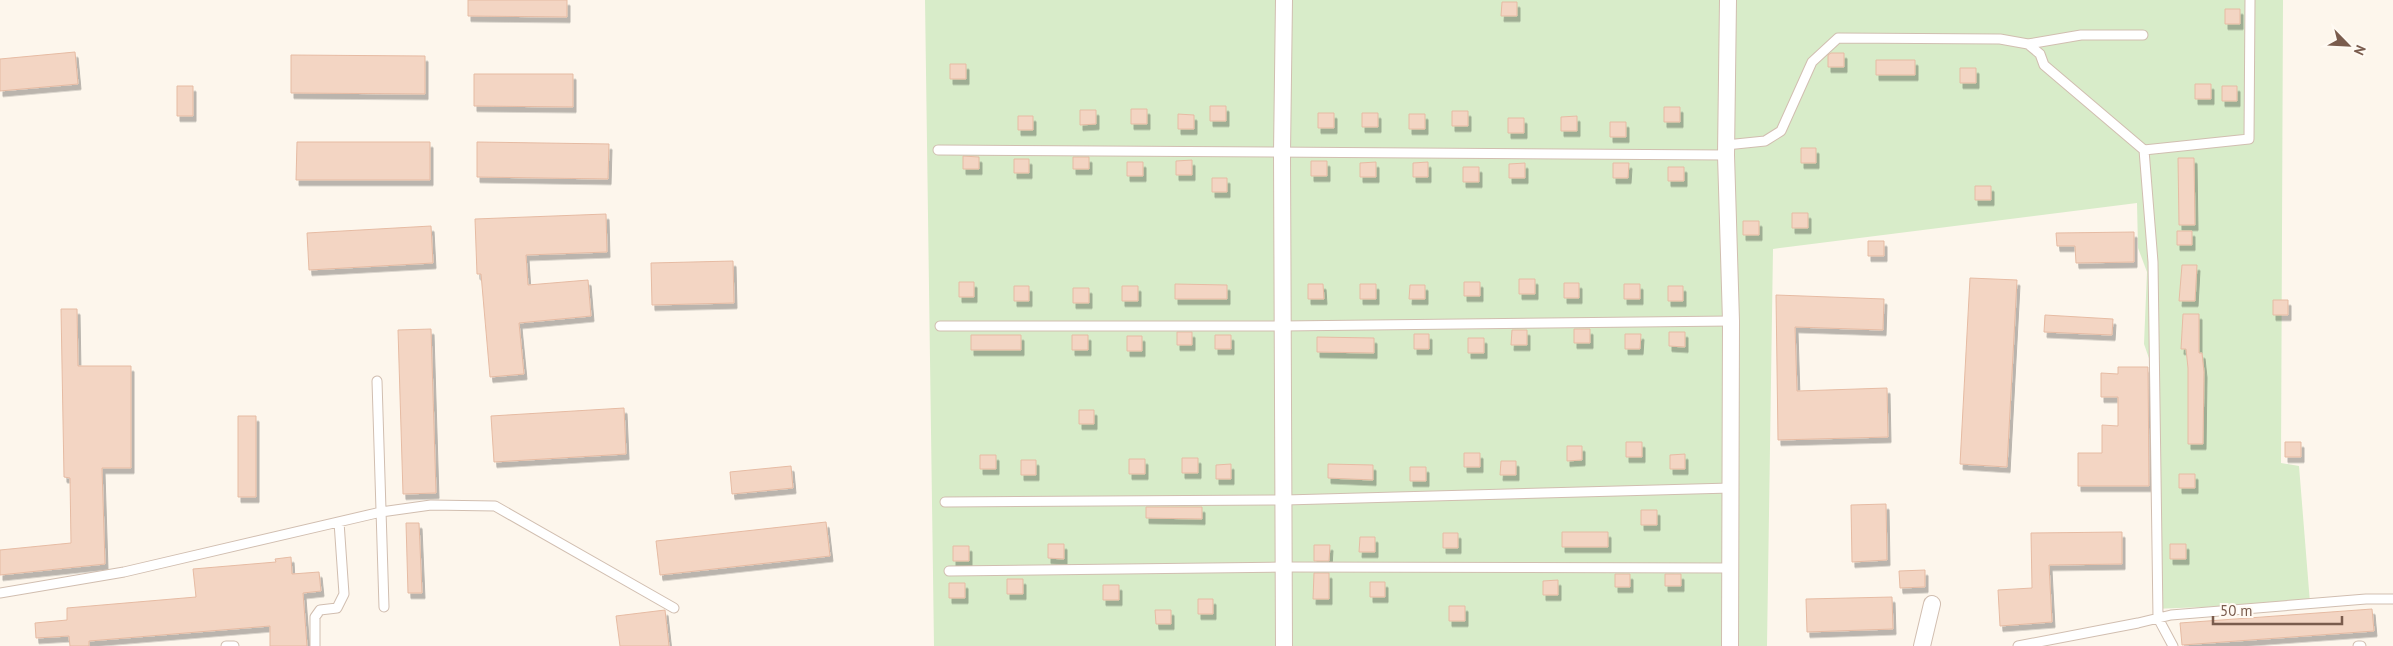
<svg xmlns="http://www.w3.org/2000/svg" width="2393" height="646" font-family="'PT Sans',sans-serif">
  <defs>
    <filter id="shadow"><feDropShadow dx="3" dy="5.5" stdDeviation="0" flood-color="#0004"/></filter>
  </defs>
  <rect width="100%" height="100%" fill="#fdf6ec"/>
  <!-- green -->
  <path fill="#d8ecc9" d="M925,0H2283L2281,463L2299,466L2310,603L2153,609L2151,364L2144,344L2147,272L2138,248L2137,203L1773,249L1767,646H934Z"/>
  <!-- building -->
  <path fill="#f3d5c3" stroke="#e6bba3" filter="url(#shadow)" d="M468,0H567V17L468,16Z
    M1502,2H1517V16H1501Z
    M2225,9H2240V24H2225Z
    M75,52L78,84L0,91V59Z
    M1831,53H1844V67H1828V55Z
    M291,55L425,56V94L291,93Z
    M1876,60H1915V75H1876Z
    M950,64H966V79H950Z
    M1960,68H1976V83H1960Z
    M474,74H573V107L474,106Z
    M2195,84H2211V99H2195Z
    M177,86H193V116H177Z
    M2222,86H2237V101H2222Z
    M1210,106H1226V121H1210Z
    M1664,107H1680V122H1664Z
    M1131,109H1147V124H1131Z
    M1080,110H1096V124L1080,125Z
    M1452,111H1468V126H1452Z
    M1318,113H1334V128H1318Z
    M1362,113H1378V127H1362Z
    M1178,114L1194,115V129H1178Z
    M1409,114H1425V129H1409Z
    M1018,116H1033V130H1018Z
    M1577,116V131H1561V117Z
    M1508,118H1524V133H1508Z
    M1610,122H1626V137H1610Z
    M297,142H430V180H296Z
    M477,142L609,144L608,179L477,177Z
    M1801,148H1816V163H1801Z
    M963,156L979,157V169H963Z
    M1073,157H1089V169H1073Z
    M2178,158H2194L2195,225H2179Z
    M1014,159H1029V173H1014Z
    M1192,160V175H1176V161Z
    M1311,161H1327V176H1311Z
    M1127,162H1143V176H1127Z
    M1376,162V177H1360V163Z
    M1428,162V177H1413V163Z
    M1525,163V178H1509V164Z
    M1613,163H1629L1628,178H1613Z
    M1463,167H1479V182H1463Z
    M1668,167H1684V181H1668Z
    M1212,178H1227V192H1212Z
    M1975,186H1991V200H1975Z
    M1792,213H1808V228H1792Z
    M606,214L607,252L526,255L528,285L588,280L591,316L519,323L524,374L490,377L481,274H477L475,219Z
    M1743,221H1759V235H1743Z
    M431,226L433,263L309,270L307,233Z
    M2177,231H2192V245H2177Z
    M2134,232V262L2076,263L2075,246H2057L2056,233Z
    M1868,241H1884V256H1868Z
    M733,261L734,303L652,305L651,263Z
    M2182,265H2197L2195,301H2179Z
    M1970,278L2017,280L2007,467L1960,464Z
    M1519,279H1535V294H1519Z
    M959,282H974V297H959Z
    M1464,282H1480V296H1464Z
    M1564,283H1579V298H1564Z
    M1175,284L1227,285V299H1175Z
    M1308,284H1323L1324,299H1308Z
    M1360,284H1376V299H1360Z
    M1624,284H1640V299H1624Z
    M1410,285H1425V299H1409Z
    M1014,286H1029V301H1014Z
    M1122,286H1138V301H1122Z
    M1668,286H1683V301H1668Z
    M1073,288H1089V303H1073Z
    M1776,295L1884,299L1883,330L1795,327L1797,391L1887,388L1888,437L1778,440Z
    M2273,300H2288V315H2273Z
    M61,309H77L78,366H131V468H102L105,564L0,575V550L71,543L70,478L64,477Z
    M2183,314H2199V353H2202L2204,372L2203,444H2188V368L2186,349H2181Z
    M2045,315L2113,319L2112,335L2044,332Z
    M431,329L436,493L403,494L398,330Z
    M1574,329H1590V343H1574Z
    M1512,330H1527V345H1511Z
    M1177,332H1192V345H1177Z
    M1669,332H1685V347L1669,346Z
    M1414,334H1429V349H1414Z
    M1625,334H1641L1640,349H1625Z
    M971,335H1021V350H971Z
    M1072,335H1088V350H1072Z
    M1215,335H1231V349H1215Z
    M1127,336H1142V351H1127Z
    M1317,337L1374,338V353L1317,352Z
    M1468,338H1484V353H1468Z
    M2118,367H2148L2149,486H2078V453H2102V425L2118,426V397H2101V373L2118,374Z
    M624,408L626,454L494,462L491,416Z
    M1079,410H1094V424H1079Z
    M238,416H256V497H238Z
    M1626,442H1642V457H1626Z
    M2285,442H2301V457H2285Z
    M1567,446H1582V460L1567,461Z
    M1464,453H1480V467H1464Z
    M1685,454V469H1670V455Z
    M980,455H996V469H980Z
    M1182,458H1198V473H1182Z
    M1129,459H1145V474H1129Z
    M1021,460H1036V475H1021Z
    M1501,461H1516V475H1500Z
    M1231,464V479H1216V465Z
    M1328,464L1373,465V480L1328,478Z
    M791,466L793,488L732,494L730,472Z
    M1410,467H1426V481H1410Z
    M2179,474H2195V488H2179Z
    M1886,504L1887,560L1852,562L1851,505Z
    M1146,507H1202V519L1146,518Z
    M1641,510H1657V525H1641Z
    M826,522L830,556L660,575L656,541Z
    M406,523H419L422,593H408Z
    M1562,532H1608V547H1562Z
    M2122,532V564L2049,565L2052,622L2000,626L1998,590L2032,588L2031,533Z
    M1443,533H1458V548H1443Z
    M1360,537H1375V552H1359Z
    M1048,544H1064V559L1048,558Z
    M2170,544H2186V559H2170Z
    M1314,545H1330L1329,561H1314Z
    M953,546H969V561H953Z
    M291,557L292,574L319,572L321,591L303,593L307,646H270V626L89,641V646H70L69,636L36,638L35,623L67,620V608L196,597L193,569L276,562L275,559Z
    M1925,570V587L1900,588L1899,571Z
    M1314,573H1329V599H1313Z
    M1615,574H1630V587H1615Z
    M1665,574H1681V586H1665Z
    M1007,579H1023V594H1007Z
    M1558,580V595H1543V581Z
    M1370,582H1385V597H1370Z
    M949,583H965V598H949Z
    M1103,585H1119V600H1103Z
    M1892,597L1893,629L1807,632L1806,599Z
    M1198,599H1213V614H1198Z
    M1449,606H1465V621H1449Z
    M2372,609L2374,631L2182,645L2180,623Z
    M665,610L669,646H620L616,616Z
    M1155,610H1171V624H1156Z"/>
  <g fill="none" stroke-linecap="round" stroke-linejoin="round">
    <!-- lane casing -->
    <g stroke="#d1beb0" stroke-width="11">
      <path id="lane" d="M2028,44L2081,35H2143
        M1726,145L1765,141L1781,131L1812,62L1838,38L2000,39L2028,44L2040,54L2044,65L2144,150L2153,262L2158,618L2173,646
        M938,150L1726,155
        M2144,150L2249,139L2250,0
        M940,326H1283L1731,321
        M377,381L384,607
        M945,502L1285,500L1731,488
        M949,571L1283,567L1730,568
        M0,593L124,572L381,512L431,505L495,506L674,608
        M226,646H234
        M315,646V617L320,610L337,608L344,594L339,522
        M2018,646L2138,623L2171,615L2366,599H2393
        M2358,646H2361"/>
    </g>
    <!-- street casing -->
    <g stroke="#d1beb0" stroke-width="18">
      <path id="street" d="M1284,0L1282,153L1284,646
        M1728,0L1726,155L1731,321L1730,646
        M1922,646L1932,604"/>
    </g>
    <!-- lane -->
    <use href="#lane" stroke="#fff" stroke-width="9"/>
    <!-- street -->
    <use href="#street" stroke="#fff" stroke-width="16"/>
  </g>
  <!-- north arrow -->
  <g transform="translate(2348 45) rotate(114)" stroke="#fffaf3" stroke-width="4" paint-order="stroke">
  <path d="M0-4L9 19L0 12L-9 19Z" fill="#7a5c4d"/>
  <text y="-8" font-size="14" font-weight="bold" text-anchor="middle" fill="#7a5c4d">N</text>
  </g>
  <!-- scale -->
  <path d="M2213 616v8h129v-8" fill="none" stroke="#7a5c4d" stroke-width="2.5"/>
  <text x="2220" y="616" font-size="15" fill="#7a5c4d" stroke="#fffaf3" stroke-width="4" paint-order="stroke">50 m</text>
</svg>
